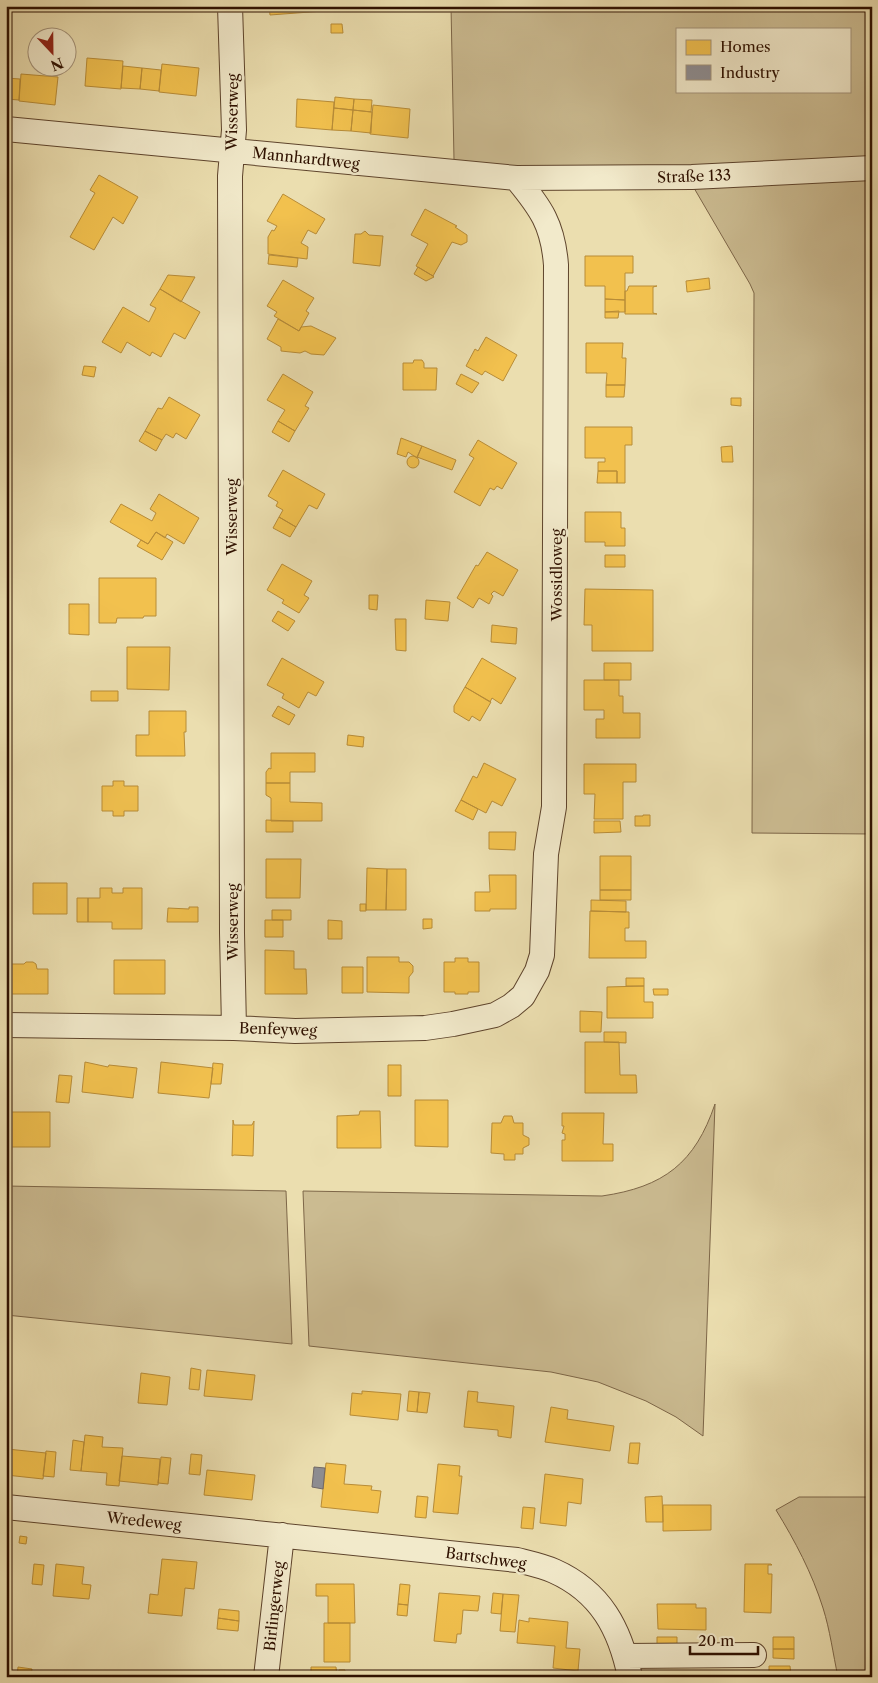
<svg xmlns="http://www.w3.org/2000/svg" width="878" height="1683" font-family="'Libre Caslon Text',serif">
  <rect width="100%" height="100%" fill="#ebdeaf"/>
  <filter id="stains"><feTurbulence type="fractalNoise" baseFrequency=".004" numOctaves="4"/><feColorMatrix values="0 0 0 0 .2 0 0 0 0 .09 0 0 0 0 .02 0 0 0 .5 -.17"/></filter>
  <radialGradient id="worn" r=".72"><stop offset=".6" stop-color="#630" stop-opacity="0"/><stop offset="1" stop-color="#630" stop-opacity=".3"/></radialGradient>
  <!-- green -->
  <path fill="#cbbb91" stroke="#7d6648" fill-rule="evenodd" d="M451,6H872V834L752,833L754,293L750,284L694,188L565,186L454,160ZM677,29H849V91H677Z
    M715,1104L703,1436L676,1417L646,1401L598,1382L551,1372L309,1346L303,1191L602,1196C664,1187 695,1163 715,1104Z
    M6,1186L286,1191L292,1344L6,1315Z
    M799,1497H872V1677H838C833,1654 830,1630 823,1608C812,1573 795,1541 776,1510Z"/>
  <!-- homes -->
  <path fill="#f2c14e" stroke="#b88c37" d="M269,6H322L323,11L270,15Z
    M331,24H342L343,33H331Z
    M87,58L123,61L121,89L85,86Z
    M162,64L199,68L196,96L159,92Z
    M123,66L142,68L140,89L121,88Z
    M142,68L161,70L159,91L140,89Z
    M21,74L58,77L55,105L19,101Z
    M6,78L20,79L19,100L6,99Z
    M335,97L354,99L353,110L334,108Z
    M297,99L334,102L332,130L296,127Z
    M354,99L372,100L371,112L353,110Z
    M373,105L410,109L408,138L370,134Z
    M334,108L353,110L351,131L332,130Z
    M353,110L372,112L371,133L351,131Z
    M99,175L138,197L123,224L113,217L94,250L70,237L95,193L90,190Z
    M283,194L325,219L316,234L308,230L301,243L308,247L307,259L268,254V237L272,230L274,231L277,226L267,221Z
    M425,209L457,226L455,227L467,235V242L461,245L452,242L433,276L416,266L428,244L411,235Z
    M365,231L369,235L383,236L380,266L353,263L355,234H361Z
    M269,255L298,258L297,267L268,264Z
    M585,256H633V273H625V300L605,299V286H585Z
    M418,267L433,276L434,277L426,281L414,274Z
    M168,275L195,277L181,302L160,289Z
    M709,278L710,289L687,292L686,281Z
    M283,280L314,298L306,311L309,313L299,331L274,316L277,312L267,306Z
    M629,286H657L653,287V313L657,314H625V291H627Z
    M160,289L200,312L185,339L174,333L161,357L152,352L150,356L127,342L121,353L102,342L123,307L149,322L156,308L150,305Z
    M605,299L625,300V312H605Z
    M619,311L618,318H605V312Z
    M278,319L299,331L301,327L311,326L336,338L324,355L311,354L305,351L300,353L281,351V347L267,339Z
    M486,337L517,355L503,381L485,371L482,375L466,366L475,349L478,351Z
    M586,343H623L622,358H626L625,385H606L607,373H586Z
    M414,360H422L424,363V368H437L436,390H403V363H413Z
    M84,366L96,367L94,377L82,375Z
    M283,374L313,392L305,406L309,408L295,431L278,421L285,410L267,400Z
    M461,374L479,383L472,393L456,384Z
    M606,385H625L624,397H606Z
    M169,397L200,415L186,439L176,433L173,438L166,434L162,440L145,431L158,408L162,409Z
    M731,398H741V406L731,405Z
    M278,421L295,431L289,442L272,432Z
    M585,427H632V445H625V483H617V471H598V462H605V458H585Z
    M145,431L162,440L156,451L139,441Z
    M401,438L422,446L417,458L408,452L406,457L397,454Z
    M478,440L517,463L502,489L497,486L494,490L490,488L480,506L454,492L474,458L469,455Z
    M422,446L456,460L452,470L417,457Z
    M732,446L733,462H722L721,447Z
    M407 462a6 6 0 1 1 12 0a6 6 0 1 1-12 0Z
    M283,470L325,494L317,509L309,505L296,527L279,517L283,510L276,506L278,502L268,496Z
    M598,471H617V483H597Z
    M159,494L199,518L184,544L167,534L165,538L156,532L148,544L110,522L121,504L152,521L156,513L150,509Z
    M585,512H621V528H625V546H605V542H585Z
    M279,517L296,527L290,537L273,528Z
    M156,532L173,542L162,560L137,546L141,540L148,544Z
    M487,552L518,570L503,596L494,591L491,594L493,596L489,604L479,598L473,608L457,598L476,565L478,566Z
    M605,555H625V567H605Z
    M282,564L312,581L304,595L309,598L299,613L282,603L284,600L267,590Z
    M99,578H156V616H144L143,618H117L116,623H99Z
    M585,589L653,590V651H592V625H584Z
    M369,595H378L377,610L369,609Z
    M426,600L450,602L448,621L425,619Z
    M69,604H89V635L69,634Z
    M278,611L295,621L288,631L272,621Z
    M395,619H406V651L396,650Z
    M492,625L517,628L516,644L491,642Z
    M127,647H170L169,690L127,689Z
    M282,658L324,682L316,696L308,692L299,708L282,698L284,694L267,685Z
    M482,658L516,678L501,704L492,698L490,702L465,687Z
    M604,663H631V680H604Z
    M584,680H619V696H623V713H640V738H596V719H604V710H584Z
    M465,687L491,702L480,721L472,716L469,721L454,712V706Z
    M91,691H118V701H91Z
    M278,706L295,715L289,725L272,716Z
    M149,711H186V732H184L185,756H136V735H149Z
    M348,735L364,737L363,747L347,745Z
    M271,753H315V772H290V783H266V772L269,768L271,769Z
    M484,763L516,779L502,806L492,801L486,813L461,800L473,776L477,778Z
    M584,764H636V782H623V819H594L595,794H584Z
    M113,781H124V786H138V811H124V816H113V811H102V786H113Z
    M266,783H290V802L322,803V821H271V798L266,795Z
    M461,800L478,809L473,820L455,811Z
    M643,815H650V826H635V816H643Z
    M266,820L293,821V832H266Z
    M594,821H620L621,832L594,833Z
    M489,832H516L515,850L489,849Z
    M600,856H631V890H600Z
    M266,859H301L300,898H266Z
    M367,868L387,869L386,910H366Z
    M387,869H406V910H386Z
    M489,875H516V909H490V911H475V892H490Z
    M33,883H67V914H33Z
    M100,888H112V893H123V888H142V929H112V922H88V898H100Z
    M600,890H631V900H600Z
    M77,898H88V922H77Z
    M591,900L626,901V912L591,911Z
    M360,904H366V911H360Z
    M189,907H198V922H167L168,908L189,909Z
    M272,910H291V920H272Z
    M590,911L629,912V928H625V941H646V958H589Z
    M423,919H432V928L423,929Z
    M265,920H283V937H265Z
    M328,920L342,921V939H328Z
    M265,950L294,951V969H306L307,994H265Z
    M367,957H399V962H409L413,966V972L409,977V993L367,992Z
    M455,958H468V962H479V992H468V994H455V992H444V962H455Z
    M114,960H165V994H114Z
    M26,962H33L36,964L37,969H48V994H11V964H24Z
    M342,967H363V993H342Z
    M626,978H644V986H626Z
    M644,986V1002H653V1018H607V987Z
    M653,989H668V995H654Z
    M580,1011L602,1012L601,1032H580Z
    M604,1032H626V1043L604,1042Z
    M585,1042H619L620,1075H636L637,1093H585Z
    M85,1062L108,1067L109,1065L137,1068L133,1098L82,1092Z
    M161,1062L213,1068L209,1098L158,1093Z
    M213,1063L223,1064L221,1084H211Z
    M388,1065H401V1096H388Z
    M59,1075L72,1076L69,1103L56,1102Z
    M415,1100H448V1147L415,1146Z
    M360,1111H380L381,1148H337V1116L359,1115Z
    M6,1112H50V1147H6Z
    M562,1113H604L603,1144H613V1161H562V1140H565V1134L562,1133L564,1126H562Z
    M504,1116H512L514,1123H523V1135L529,1138V1145L523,1148V1154H515V1160H504V1154L491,1153L492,1123H501Z
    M233,1120L234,1125H252L254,1121L253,1156L234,1155L232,1156Z
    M191,1368L201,1370L199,1390L189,1389Z
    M207,1370L255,1375L252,1400L204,1396Z
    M141,1373L170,1377L167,1405L138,1403Z
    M362,1391L401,1394L398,1420L350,1415L352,1393L362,1394Z
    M409,1391L419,1392L417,1412L407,1411Z
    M468,1391L478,1392L477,1402L514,1406L511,1438L498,1436V1430L464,1427Z
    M419,1392L430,1393L427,1413L417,1412Z
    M551,1407L568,1410L567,1419L614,1426L610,1451L545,1442Z
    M85,1435L103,1437L102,1447L123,1448L119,1486L106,1485L107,1473L81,1471Z
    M73,1440L84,1442L81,1471L70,1470Z
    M630,1443H640L638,1464L628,1463Z
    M7,1449L46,1453L43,1479L6,1475Z
    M46,1451L56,1452L54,1477L43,1476Z
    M191,1454L202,1455L200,1475L189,1474Z
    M122,1456L160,1459L158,1485L119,1481Z
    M161,1457L171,1458L168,1484L158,1483Z
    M326,1463L346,1465L344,1484L372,1486L371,1490L381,1491L378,1513L321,1507Z
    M438,1464L460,1466L459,1476H462L458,1514L433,1512Z
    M207,1470L255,1475L252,1500L204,1495Z
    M545,1474L583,1479L581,1504L568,1502L566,1526L540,1523Z
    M417,1496L428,1497L426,1518L415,1517Z
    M662,1496L663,1522H646L645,1497Z
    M663,1505H711V1530L663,1531Z
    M523,1507L535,1508L533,1529L521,1528Z
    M20,1536L27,1537L26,1544L19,1543Z
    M162,1559L197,1562L194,1589L185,1588L182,1616L148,1613L150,1594L158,1595Z
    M34,1564L44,1565L42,1585L32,1584Z
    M56,1564L84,1567L82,1584L91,1585L89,1599L53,1596Z
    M745,1564H771L772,1565H768V1574H772L771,1613L744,1612Z
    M316,1584H354L355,1623H328V1596H316Z
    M400,1584L410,1585L408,1605L398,1604Z
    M439,1593L480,1596L478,1611L463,1610L461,1634H457L456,1643L434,1641Z
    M493,1593L503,1594L501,1614L491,1613Z
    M503,1594L519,1595L515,1632L500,1631Z
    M398,1604L408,1605L407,1616L397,1615Z
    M657,1604H696V1608H706V1630L658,1629Z
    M219,1609L239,1611V1621L218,1618Z
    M218,1618L239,1621L238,1631L217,1629Z
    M529,1618L568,1622L566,1648L580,1649L578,1671L553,1668L555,1646L517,1643L519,1620L529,1622Z
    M324,1623H350V1662H324Z
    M657,1637H677V1648L657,1647Z
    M773,1637H794V1649H773Z
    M773,1649H794V1659L773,1658Z
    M769,1666H790L791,1676L794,1677H769Z
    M18,1667L32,1669L31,1677H17Z
    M311,1667H336L337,1677H311Z
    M339,1670H345V1677H339Z"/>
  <!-- industry -->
  <path fill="#8d8d92" stroke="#716866" d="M314,1467L325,1468L323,1489L312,1487Z"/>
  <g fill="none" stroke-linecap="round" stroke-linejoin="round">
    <!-- minor casing -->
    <g stroke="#5e442c" stroke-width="26">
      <path id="minor" d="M230,6L234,130L230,176L232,933L234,1028
        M6,129L516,178L692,177L872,168
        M6,1025L234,1028L295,1031L425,1028L453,1024L495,1015L511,1006L523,996L537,971L542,955L546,854L554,807L556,265C553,225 541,208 516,178
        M6,1507L517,1560C529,1563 543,1566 554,1571C601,1592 620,1629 630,1677
        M625,1656L754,1655
        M266,1677L282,1535"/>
    </g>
    <!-- minor -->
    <use href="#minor" stroke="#f2eacb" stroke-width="24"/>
  </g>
  <g text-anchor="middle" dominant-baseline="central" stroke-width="5" stroke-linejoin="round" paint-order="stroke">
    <!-- street labels -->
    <g font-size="15" fill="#2f1100" stroke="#f2eacb">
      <text transform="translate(232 112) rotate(-89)">Wisserweg</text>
      <text transform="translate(306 158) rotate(6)">Mannhardtweg</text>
      <text transform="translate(694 176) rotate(-2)">Straße 133</text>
      <text transform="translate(231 517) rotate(-90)">Wisserweg</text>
      <text transform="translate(556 575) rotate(-90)">Wossidloweg</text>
      <text transform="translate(232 922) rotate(-90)">Wisserweg</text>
      <text transform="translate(278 1029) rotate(2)">Benfeyweg</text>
      <text transform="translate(144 1521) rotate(6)">Wredeweg</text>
      <text transform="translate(486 1558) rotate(8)">Bartschweg</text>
      <text transform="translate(274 1606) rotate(-84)">Birlingerweg</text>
    </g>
  </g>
  <!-- margin -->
  <rect width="878" height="1683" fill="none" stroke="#ebdeaf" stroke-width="25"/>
  <rect x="8" y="8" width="863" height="1668" fill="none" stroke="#2f1100" stroke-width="2.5"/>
  <rect x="12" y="12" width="853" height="1658" fill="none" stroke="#2f1100"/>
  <!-- legend -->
  <rect x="676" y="28" width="175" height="65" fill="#f2eacb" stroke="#a4937a"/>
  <rect x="686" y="40" width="25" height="15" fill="#f2c14e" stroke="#a4937a"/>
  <text x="720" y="52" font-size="15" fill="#2f1100">Homes</text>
  <rect x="686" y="65" width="25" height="15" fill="#8d8d92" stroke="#a4937a"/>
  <text x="720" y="78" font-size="15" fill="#2f1100">Industry</text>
  <!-- north arrow -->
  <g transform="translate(52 52) rotate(158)"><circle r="24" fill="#f2eacb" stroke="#a4937a"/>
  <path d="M0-4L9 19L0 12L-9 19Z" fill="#8f2418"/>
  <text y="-8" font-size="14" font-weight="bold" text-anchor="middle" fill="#2f1100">N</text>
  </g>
  <!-- scale -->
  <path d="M690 1646v8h68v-8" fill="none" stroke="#2f1100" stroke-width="2.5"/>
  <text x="698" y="1646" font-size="15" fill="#2f1100" stroke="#f2eacb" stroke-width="4" paint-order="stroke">20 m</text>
  <rect width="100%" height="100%" filter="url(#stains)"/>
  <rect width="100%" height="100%" fill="url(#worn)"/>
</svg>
